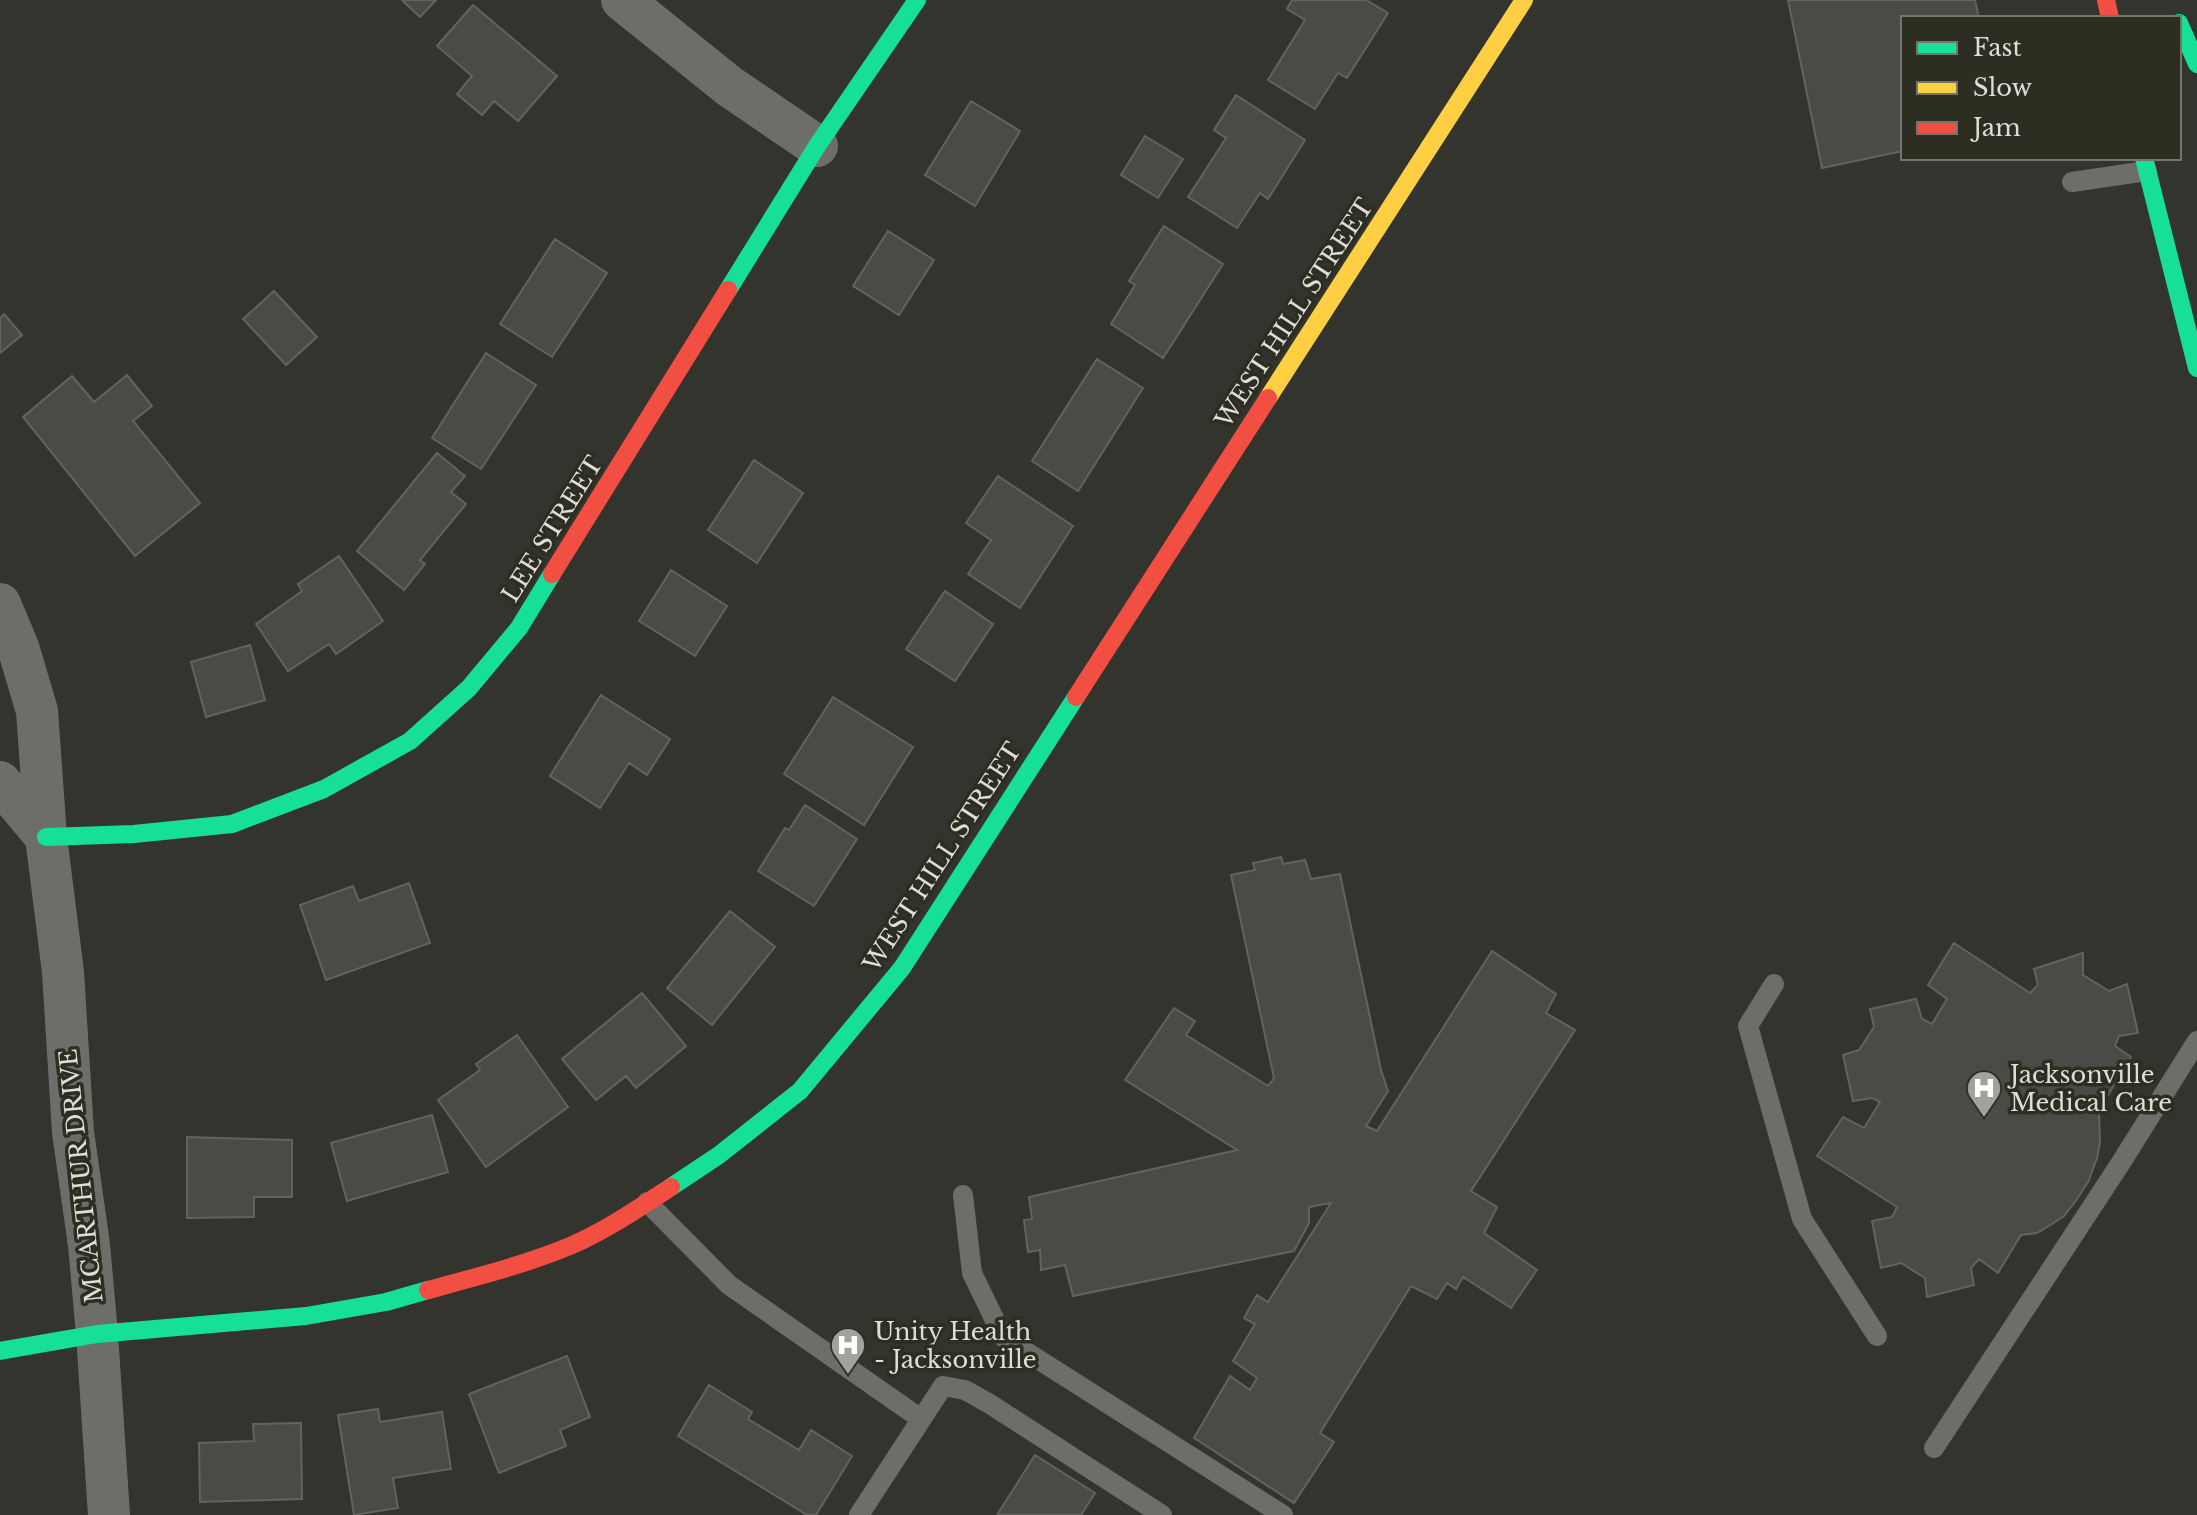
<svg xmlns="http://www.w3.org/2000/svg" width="2197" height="1515" font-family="'Libre Baskerville',serif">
  <rect width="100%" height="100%" fill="#34342e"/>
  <!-- building -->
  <path fill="#4a4b46" stroke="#61635e" stroke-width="2" d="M402,0H436L420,17Z
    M1292,0H1366L1388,13L1347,78L1338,73L1315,109L1268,80L1305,20L1287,9Z
    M1788,0H1975L1979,18H1903V151L1822,168Z
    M473,5L557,76L518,121L494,101L482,115L457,94L472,76L437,46Z
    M1236,95L1305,140L1268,199L1260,193L1237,228L1188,197L1226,138L1214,130Z
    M971,101L1020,131L975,206L925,175Z
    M1145,136L1183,159L1158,198L1121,175Z
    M1164,226L1223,264L1163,358L1111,324L1135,285L1129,281Z
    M888,231L934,260L899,315L853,286Z
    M555,239L607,273L552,357L500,324Z
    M274,291L317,337L286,365L243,319Z
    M4,314L22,335L0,353V318Z
    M486,353L536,385L481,469L432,438Z
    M1097,359L1143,388L1078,491L1032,461Z
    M127,375L152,406L133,421L200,503L135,556L23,417L72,376L94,402Z
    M437,453L465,476L451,492L466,504L420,560L425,564L404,590L357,551Z
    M754,460L803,493L757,563L708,530Z
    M998,476L1073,526L1020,608L968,574L991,540L966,523Z
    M339,556L383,621L336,654L329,644L288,671L256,624L302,591L298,584Z
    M671,570L727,606L695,656L639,621Z
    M945,591L993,624L955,681L906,649Z
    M250,645L265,700L206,717L191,662Z
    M601,695L670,739L647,775L629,763L600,808L550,776Z
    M833,697L913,747L864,825L784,774Z
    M805,805L857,839L814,906L758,871L785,828L789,830Z
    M1281,857L1283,864L1305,860L1311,879L1340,874L1381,1070L1388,1091L1366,1126L1377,1131L1492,951L1556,994L1546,1013L1575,1030L1471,1191L1497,1207L1484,1233L1537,1270L1511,1308L1463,1277L1456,1289L1447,1283L1437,1299L1411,1286L1320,1433L1334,1442L1294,1503L1194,1438L1230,1376L1250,1390L1257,1378L1233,1361L1255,1324L1244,1318L1257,1295L1268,1302L1331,1203L1309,1207V1223L1294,1251L1073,1296L1065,1265L1041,1270L1040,1250L1028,1252L1024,1220L1032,1219L1029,1197L1237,1150L1125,1080L1174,1008L1195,1021L1186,1035L1268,1086L1274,1078L1231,875L1255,870L1253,863Z
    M409,883L430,943L326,980L300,905L353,886L359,901Z
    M730,911L775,947L712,1025L667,988Z
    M1954,943L2030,993L2038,985L2034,969L2083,953V975L2109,991L2127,984L2138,1033L2119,1036L2115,1046L2131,1057L2099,1110L2100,1142L2097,1158L2088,1182L2075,1202L2064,1216L2052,1224L2037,1233L2021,1235L1998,1273L1979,1259L1971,1268L1974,1285L1927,1297L1925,1278L1901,1263L1881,1268L1872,1221L1892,1217L1897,1207L1817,1156L1843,1117L1864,1128L1880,1102L1872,1098L1853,1101L1843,1055L1859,1050L1874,1027L1870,1009L1916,999L1922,1019L1932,1024L1947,999L1928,985Z
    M642,993L686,1046L636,1088L626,1076L596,1100L562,1059Z
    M517,1035L568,1107L486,1167L438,1100L480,1070L476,1064Z
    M432,1115L448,1172L347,1201L331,1143Z
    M187,1137L292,1140V1197H254V1217L187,1218Z
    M567,1356L590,1417L560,1430L566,1446L499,1473L469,1394Z
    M709,1385L752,1412L748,1419L799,1450L811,1430L852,1456L816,1515H807L678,1436Z
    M378,1409L380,1422L442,1412L451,1469L393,1478L398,1508L354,1515L338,1415Z
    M301,1423L302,1499L200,1502L199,1443L254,1441L253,1424Z
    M1035,1455L1095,1493L1081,1515H997Z"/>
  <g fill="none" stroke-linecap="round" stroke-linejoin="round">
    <!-- lane -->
    <path stroke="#6e6d6a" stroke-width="20" d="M2072,182L2147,171
      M1774,984L1748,1026L1802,1219L1877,1336
      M963,1195L972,1273L1003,1337L1283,1515
      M647,1202L729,1285L921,1419
      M1934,1448L2122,1161L2197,1041
      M859,1515L943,1386L965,1390L990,1404L1162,1515"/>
    <!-- street -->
    <path stroke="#6e6d6a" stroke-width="42" d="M622,0L729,86L817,146
      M0,604L18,647L37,711L46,837L63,972L73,1132L89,1245L97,1334L109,1515
      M0,782L46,837"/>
    <!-- fast -->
    <path stroke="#16e098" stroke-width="18" d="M2179,23L2197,64
      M2144,158L2197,368
      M728,290L817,146L917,0
      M46,837L134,834L232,824L324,789L410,741L469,688L519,628L552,574
      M671,1187L719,1155L800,1091L902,968L1076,697
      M0,1351L97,1334L306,1316L386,1302L428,1290"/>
    <!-- slow -->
    <path stroke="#ffcf43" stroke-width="18" d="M1268,398L1524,0"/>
    <!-- jam -->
    <path stroke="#f24e42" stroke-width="18" d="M2106,0L2110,18
      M552,574L728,290
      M1076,697L1268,398
      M428,1290C476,1277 524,1265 570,1246C605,1231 639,1208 671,1187"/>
  </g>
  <!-- icons -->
  <defs>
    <g id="hospital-pin" transform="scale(1.8)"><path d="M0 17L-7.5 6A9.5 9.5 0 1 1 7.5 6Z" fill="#a2a29b" stroke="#2d2d21"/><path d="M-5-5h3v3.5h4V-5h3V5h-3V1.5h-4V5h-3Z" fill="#fff"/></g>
  </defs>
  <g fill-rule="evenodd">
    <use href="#hospital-pin" x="1984" y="1088"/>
    <use href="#hospital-pin" x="848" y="1345"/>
  </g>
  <g text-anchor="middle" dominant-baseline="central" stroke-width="7" stroke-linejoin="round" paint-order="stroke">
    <!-- street labels -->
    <g font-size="24" fill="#deded6" stroke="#2d2d21">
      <text transform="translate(1294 313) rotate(-57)">WEST HILL STREET</text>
      <text transform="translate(552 529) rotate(-58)">LEE STREET</text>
      <text transform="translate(942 857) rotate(-57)">WEST HILL STREET</text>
      <text transform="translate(81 1176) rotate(-96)">MCARTHUR DRIVE</text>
    </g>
    <!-- poi labels -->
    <g font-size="24" fill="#deded6" stroke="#2d2d21" text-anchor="start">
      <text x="2010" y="1074">Jacksonville<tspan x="2010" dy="28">Medical Care</tspan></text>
      <text x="874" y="1331">Unity Health<tspan x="874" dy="28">- Jacksonville</tspan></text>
    </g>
  </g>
  <!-- legend -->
  <rect x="1901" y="16" width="280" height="144" fill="#2d2d21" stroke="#747469" stroke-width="2"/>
  <rect x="1917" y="42" width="40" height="12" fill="#16e098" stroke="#747469" stroke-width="2"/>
  <text x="1973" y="56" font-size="24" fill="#deded6">Fast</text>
  <rect x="1917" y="82" width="40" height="12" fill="#ffcf43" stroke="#747469" stroke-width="2"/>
  <text x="1973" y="96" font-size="24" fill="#deded6">Slow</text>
  <rect x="1917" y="122" width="40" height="12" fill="#f24e42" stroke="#747469" stroke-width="2"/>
  <text x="1973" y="136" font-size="24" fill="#deded6">Jam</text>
</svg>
